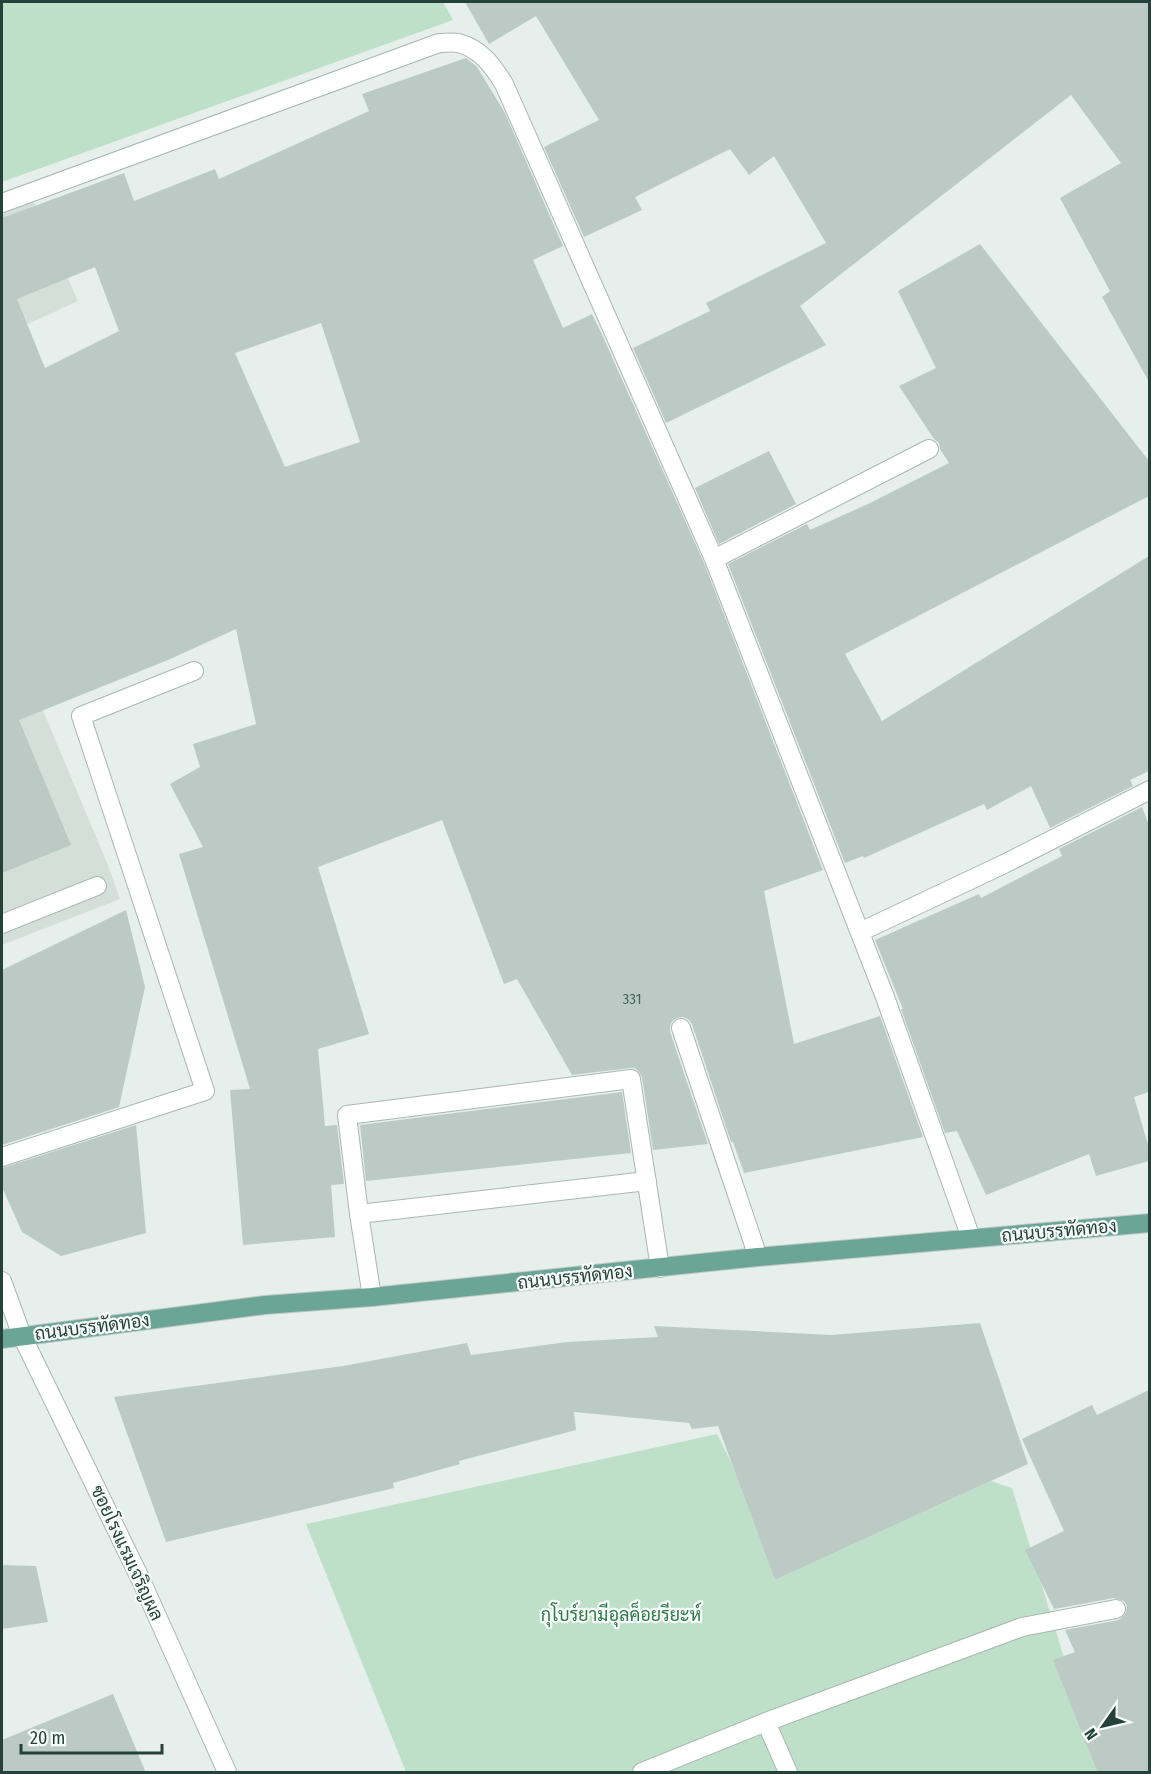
<svg xmlns="http://www.w3.org/2000/svg" width="1151" height="1774" font-family="'Fira Sans Condensed',Sarabun,sans-serif">
  <rect width="100%" height="100%" fill="#e6efeb"/>
  <!-- built -->
  <path fill="#d4dfda" d="M32,198L78,301L2,336V209Z
    M2,618L47,720L107,863L120,899L2,945Z"/>
  <!-- green -->
  <path fill="#bfe0c8" d="M2,2H443L453,20L2,182Z
    M717,1434L733,1466L775,1580L991,1481L1012,1488L1099,1772H406L306,1524Z"/>
  <!-- building -->
  <path fill="#bbcac4" fill-rule="evenodd" d="M465,2H1149V382L1102,297L1110,291L1060,198L1121,163L1071,95L800,306L826,345L666,423L633,348L710,311L706,303L826,243L774,156L749,175L730,149L635,197L642,210L584,237L544,147L599,120L536,16L489,44Z
    M466,58L477,67L505,113L563,246L533,260L563,328L592,314L604,339L704,563L823,870L764,891L794,1044L880,1016L923,1137L744,1173L733,1142H731L692,1024L688,1019L683,1017L677,1018L672,1021L670,1026V1032L708,1144L653,1150L642,1077L639,1072L635,1068H630L572,1075L517,979L504,984L442,820L318,867L369,1034L318,1049L325,1126L337,1125L344,1184L331,1185L335,1237L243,1245L230,1090L250,1089L179,854L203,847L170,784L200,767L193,744L256,724L236,629L168,660L19,720L71,845L2,873V218L124,173L134,201L215,169L219,179L369,111L362,94ZM95,267L119,331L45,368L17,299ZM321,323L360,442L285,467L235,353Z
    M980,244L1149,461V496L845,654L882,721L1149,556V771L1130,780L1133,786L1050,828L1031,786L987,810L984,804L864,858L863,856L845,863L728,564L807,524L810,530L868,504L949,463L940,449L939,443L934,439L899,386L936,368L898,291Z
    M769,451L796,504L719,544L695,488Z
    M1142,807L1149,825V1092L1134,1097L1149,1148V1161L1096,1176L1089,1154L986,1195L957,1131L945,1133L901,1009H903L875,940L979,894L981,898L1062,856L1059,849Z
    M126,910L145,987L119,1107L2,1145V970Z
    M622,1092L631,1153L366,1181L360,1125Z
    M136,1125L146,1233L61,1256L22,1232L2,1187V1168Z
    M980,1323L1028,1464L775,1580L718,1426L692,1429L689,1423L574,1412L576,1430L459,1461L460,1464L393,1483L394,1488L166,1542L114,1397L343,1366L467,1343L471,1355L567,1342L658,1337L654,1326L831,1335Z
    M1149,1390V1773H1098L1053,1660L1075,1652L1065,1630L1119,1620L1126,1613L1127,1606L1124,1601L1114,1598L1054,1609L1025,1550L1064,1531L1022,1439L1092,1405L1097,1415Z
    M2,1565L36,1566L48,1622L2,1629Z
    M113,1694L146,1773H2V1740Z"/>
  <g fill="none" stroke-linecap="round" stroke-linejoin="round">
    <!-- minor casing -->
    <g stroke="#a8b8b2" stroke-width="20">
      <path id="minor" d="M2,203L439,43C445,43 452,42 458,43C480,48 493,66 504,84L714,559L885,997L971,1238
        M714,559L929,449
        M2,924L97,886
        M860,932L1004,864L1150,790
        M681,1028L758,1257
        M2,1157L205,1091L81,716L194,671
        M359,1214L647,1181
        M2,1281L22,1336L140,1578L227,1772
        M372,1297L359,1214L347,1115L631,1079L660,1268
        M766,1722L1022,1627L1116,1609
        M642,1772L766,1722L788,1772"/>
    </g>
    <!-- major casing -->
    <g stroke="#c2cac8" stroke-width="20">
      <path id="major" d="M2,1339L265,1305L372,1297L758,1257L1150,1223"/>
    </g>
    <!-- minor -->
    <use href="#minor" stroke="#fff" stroke-width="18"/>
    <!-- major -->
    <use href="#major" stroke="#6aa596" stroke-width="18"/>
  </g>
  <g text-anchor="middle" dominant-baseline="central" stroke-width="4.5" stroke-linejoin="round" paint-order="stroke">
    <!-- number labels -->
    <g font-size="15" fill="#4a645c">
      <text x="632" y="999">331</text>
    </g>
    <!-- street labels -->
    <g font-size="18" fill="#24423a" stroke="#f7fbf9">
      <text transform="translate(1059 1231) rotate(-5)">ถนนบรรทัดทอง</text>
      <text transform="translate(575 1277) rotate(-6)">ถนนบรรทัดทอง</text>
      <text transform="translate(92 1327) rotate(-7)">ถนนบรรทัดทอง</text>
      <text transform="translate(127 1553) rotate(65)">ซอยโรงแรมเจริญผล</text>
    </g>
    <!-- park labels -->
    <g font-size="18" fill="#2d7a4b" stroke="#f7fbf9">
      <text x="621" y="1615">กุโบร์ยามีอุลค็อยรียะห์</text>
    </g>
  </g>
  <!-- border -->
  <rect width="1151" height="1774" fill="none" stroke="#24423a" stroke-width="6"/>
  <!-- north arrow -->
  <g transform="translate(1103 1726) rotate(236)" stroke="#f7fbf9" stroke-width="4.5" paint-order="stroke">
  <path d="M0-4.5L10 22L0 15L-10 22Z" fill="#24423a"/>
  <text y="-9" font-size="16" font-weight="bold" text-anchor="middle" fill="#24423a">N</text>
  </g>
  <!-- scale -->
  <path d="M21 1744v9h141v-9" fill="none" stroke="#24423a" stroke-width="3"/>
  <text x="30" y="1744" font-size="18" fill="#24423a" stroke="#f7fbf9" stroke-width="4.5" paint-order="stroke">20 m</text>
</svg>
